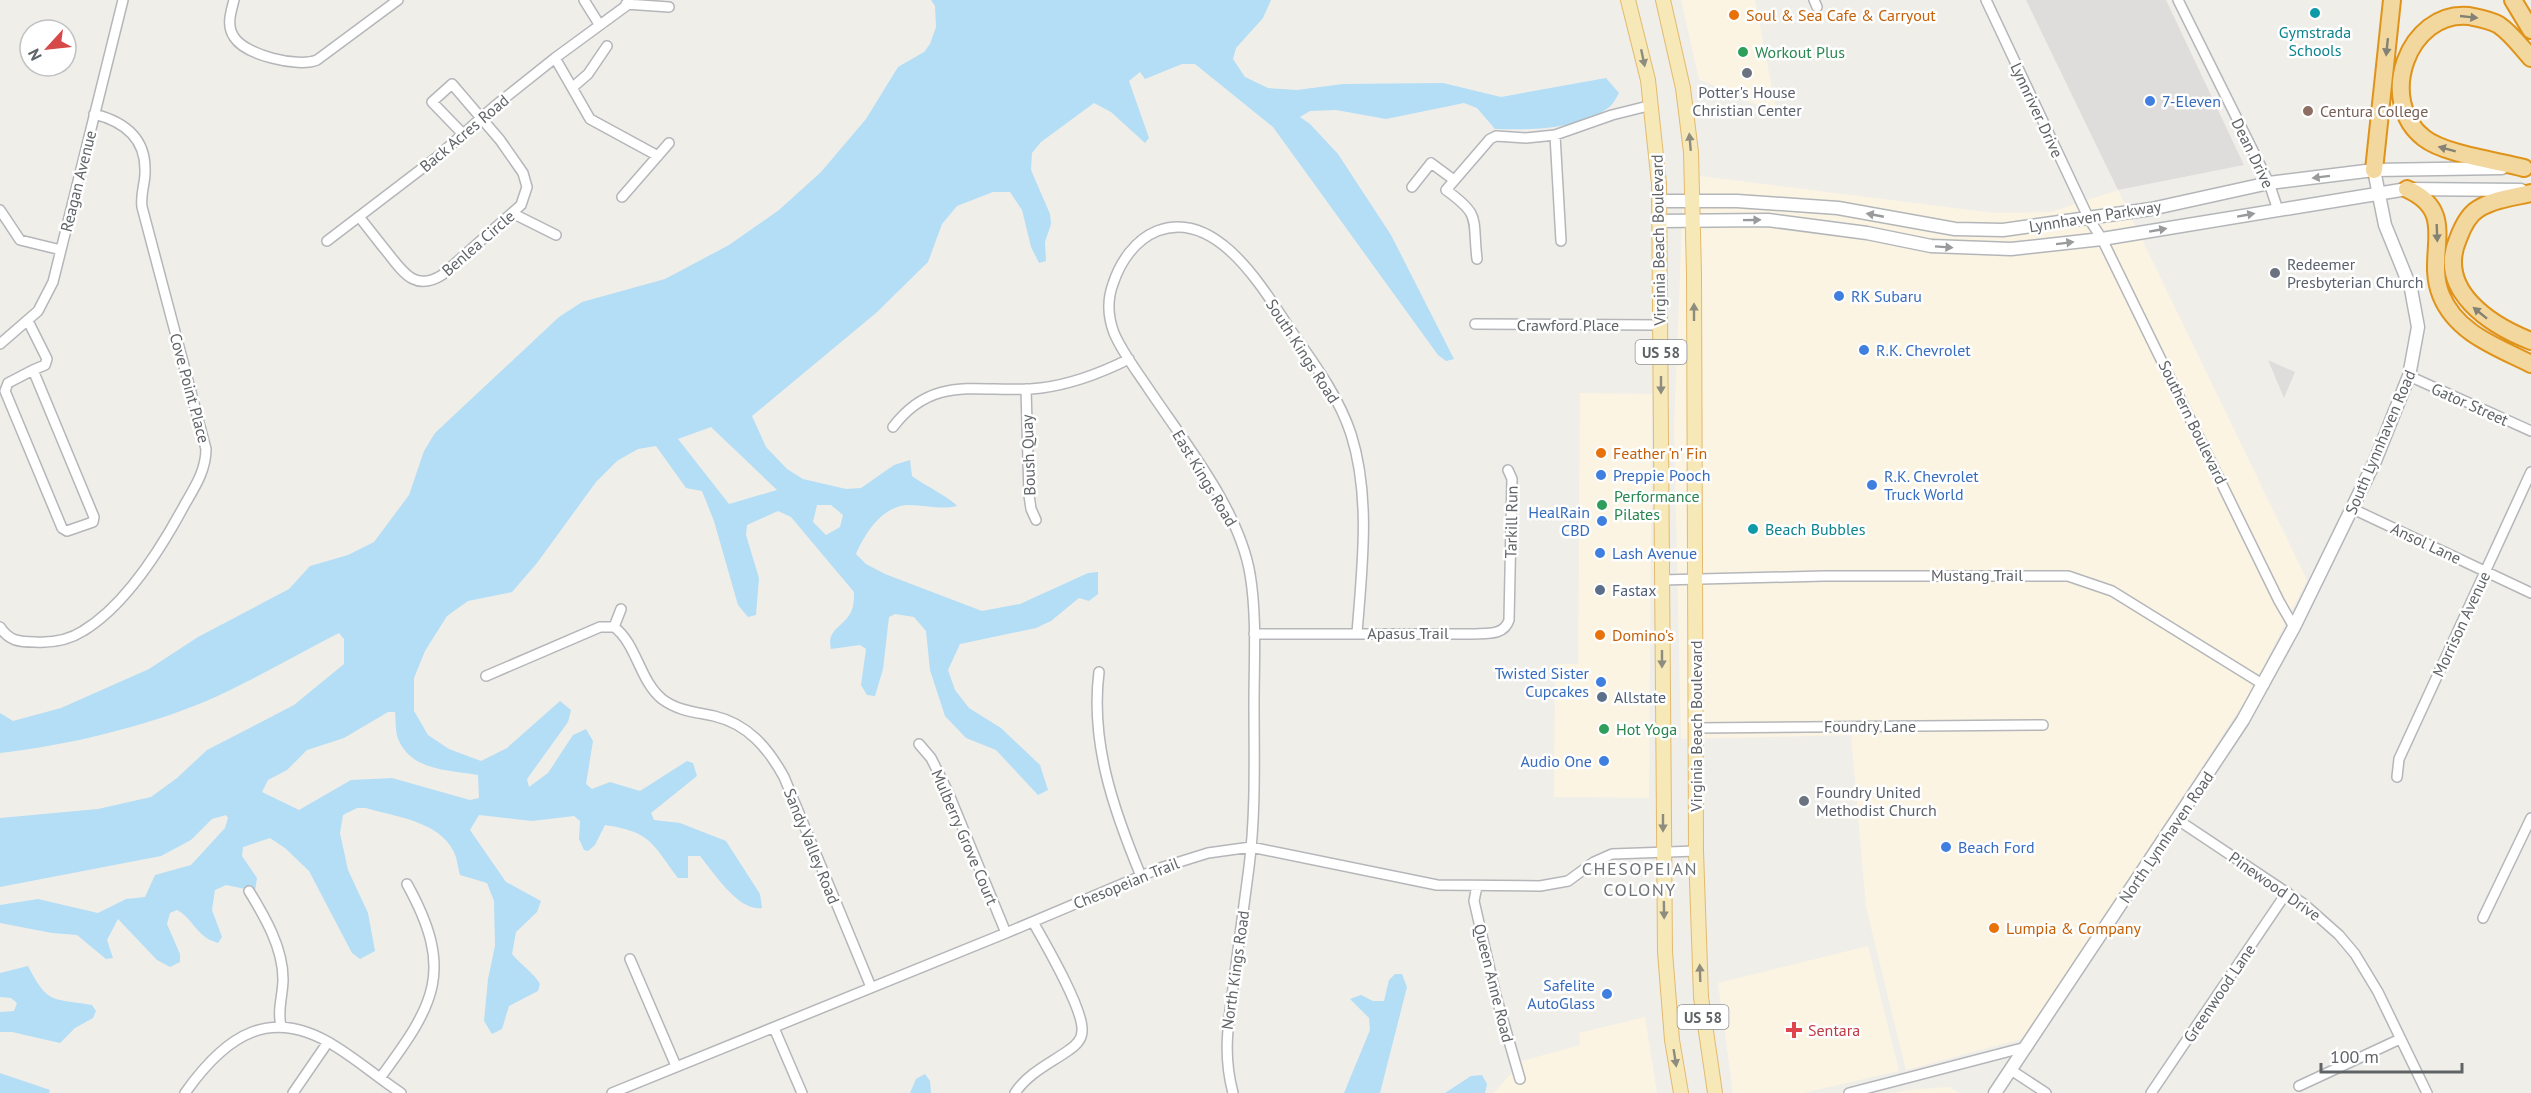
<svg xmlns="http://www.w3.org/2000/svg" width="2531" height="1093" font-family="'PT Sans',sans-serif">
  <rect width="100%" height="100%" fill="#f0eee9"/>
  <!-- commercial -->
  <path fill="#fbf4e3" d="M1681,0H1755L1777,114L1699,79Z
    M1684,174L1994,213L2051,212L2118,190L2307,580L2250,693L2025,1038L1906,1070L1866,907L1851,735L1681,739L1674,428Z
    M1580,393L1652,394L1649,798L1554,797L1555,664H1578Z
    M1868,946L1899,1071L1803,1093H1733L1718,983Z
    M1645,1017L1657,1093H1494L1522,1061L1580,1045L1579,1033Z
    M1949,1087L1959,1093H1894L1908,1090Z"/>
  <!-- industrial -->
  <path fill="#dfdddb" d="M2026,0H2166L2244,165L2118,190Z
    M2268,360L2295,372L2284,398Z"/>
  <!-- water -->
  <path fill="#b3def6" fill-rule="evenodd" d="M931,0H1271L1263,18L1236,48L1233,59L1245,77L1268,88L1297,90L1343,84L1443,83L1501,97L1606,78L1619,93C1616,98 1613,105 1608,108C1577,130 1531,130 1495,129L1477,108L1464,103L1386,119L1336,110L1310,111L1300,117L1310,124L1338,154L1391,235L1454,359L1446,361L1438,355L1273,127L1195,64H1182L1145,79L1140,72L1129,81L1149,138L1145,143L1111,112L1094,103L1041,142L1032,153L1031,170L1050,214L1051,224L1045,242L1046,261L1039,263L1031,247L1022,210L1010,192H993L957,206L942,224L928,262L876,313L752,416L766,447L787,469L803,479L846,489L861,488L894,465L910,460L912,476C921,483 952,499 957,506C940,510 926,505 909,505C883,505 865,533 856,554L866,564L885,574L982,611L1020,604L1088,573L1098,572V594L1089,601L1079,598L1051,621L1036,628L960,644L948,670L955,690L969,708L1001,728L1040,765L1048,790L1038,795L996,750L966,738L945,716L930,670L926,631L914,617L895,614L889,617L883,669L875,696L867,695L861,685L866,649L860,645L831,649C826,629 844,627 851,612C854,606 854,598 854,592L791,517L778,511L747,525L746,535L759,578L756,615L748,617L738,605L714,521L702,491L686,488L656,446L638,449L617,461L596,482L537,563L512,592L468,601L447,616L425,651L414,678V711L428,735L449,749L481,761L507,748L560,701L571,710L568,722L527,779L529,787L548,773L573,735L586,729L593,741L586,784L592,789L610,782L640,791L687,761L693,763L697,776L651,813L654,820L680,823L726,841L760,894L762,908C739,912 714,873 700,856H688V878H678C652,843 651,832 605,825L595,845L588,851L584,850L579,839L580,821L574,816L532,821L479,815L470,830L506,882L541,901L537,912L516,932L512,954C521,965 533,972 540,984L538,991L509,1006L502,1029L492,1034L484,1021L488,979L495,946L494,901L487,883L460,875C458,868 457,858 454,852C439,821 396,817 366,808H357L343,815L340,833L348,870L368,913L375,951L360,959L352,953L309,871L285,848L270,838L243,847L242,856L257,878L255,891L226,885L215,890L212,910L222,937L218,943C195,936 194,919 177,910L170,913L167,924L180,954V962L170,967L157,960L118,919L107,940L113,958L106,959L77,935L52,933L0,923V905L38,899L98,913L126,899L145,897L155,875L191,865L225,828L228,818L226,815L212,819L191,840L161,856L0,887V818L98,809L151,797L177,778L207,750L294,705L344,664V639L339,633C294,656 250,682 204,702C144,727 64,746 0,753V713L13,721L61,708L149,669L198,637L289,589L310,566L348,555L374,542L409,495L424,451L435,433L559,317L582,302L665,279L729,245L779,210L821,172L866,119L898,67L924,52L930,44L936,27L935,6ZM711,427L777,490L729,504L678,439ZM817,505H831L843,515L840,527L826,535L813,522ZM388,712H395C396,721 395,733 399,741C413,771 449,770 478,775L479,798L470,800L392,778L351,780L299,810L262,792L268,780L287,770L307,750L344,738Z
    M28,966C48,1005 52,998 92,1005L96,1011L93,1018L75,1028L60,1043L12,1032H0V1012L14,1011L17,1003L11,998L0,997V973Z
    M1395,974H1402L1407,987L1380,1093H1344L1370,1030L1369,1018L1350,999L1361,995L1373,1001H1384L1389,980Z
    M0,1073L50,1090L49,1093H0Z
    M925,1074L930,1081L931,1093H910L916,1079Z
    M1482,1075L1487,1084L1485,1093H1445L1471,1076Z"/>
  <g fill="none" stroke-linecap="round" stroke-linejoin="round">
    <!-- street casing -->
    <g stroke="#b4b6b9" stroke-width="12">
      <path id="street" d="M234,0C231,12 226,25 234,37C245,55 298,68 317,60L398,0
        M584,0L599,24
        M1814,0L1817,7
        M1986,0L2089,219L2102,239L2279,601L2294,627
        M2178,0L2269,183L2278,210
        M626,4L669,7
        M555,58L590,119L658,156
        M573,87L588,74L607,46
        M1555,135L1561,241
        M1412,187L1431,163L1454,180
        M622,197L669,143
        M0,210L20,240L61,250
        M512,213L556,235
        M360,218C369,229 378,241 387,252C403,272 415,292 442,275L521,205L527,187L523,173L500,140L452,84L432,102L463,134
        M327,241L437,157L496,105L555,58L630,3
        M1477,259C1472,218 1482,216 1446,190L1490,139L1496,136L1526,138L1555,135L1612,115L1652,105
        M28,321L47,359L45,365L33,370
        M1475,324L1660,325
        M0,344L38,311L53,282L123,0
        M33,370L94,517L93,522L67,531L62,528L5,391L8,383Z
        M2409,376L2531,431
        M1026,389L1029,495L1031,509L1036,520
        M893,427C935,371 983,395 1041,388C1073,384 1101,373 1129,359
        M2353,509L2531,593
        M1661,580L1824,576H2068L2112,591L2264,685
        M0,627C9,641 19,642 35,642C52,643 69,640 83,631C126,605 162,547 185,504C195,487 206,470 206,449L142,207C140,193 146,182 145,169C145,136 122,121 94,114
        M614,627L621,609
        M1254,634H1472C1486,633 1504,636 1509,620L1512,479L1508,470
        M1099,672C1090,743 1114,811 1141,876
        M486,676L600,627H614C637,644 639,680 662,699C678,711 695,712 714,716C748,724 768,748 784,777L871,987
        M1697,728L2043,725
        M919,744L931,758L948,792L1006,933
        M2397,777L2399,759L2531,472
        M2178,820L2304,904L2339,935L2355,954L2378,992L2427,1093
        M1477,886L1474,901L1496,996L1520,1079
        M249,891C265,917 283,948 283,979C283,996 277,1009 281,1026
        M2483,918L2531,818
        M630,959L676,1066
        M774,1028L802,1093
        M2011,1070L2046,1093
        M380,1078C435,1004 455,971 407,884
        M2299,1086L2400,1039
        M185,1093C226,1035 271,1004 338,1048C360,1062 380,1079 401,1093
        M293,1093L328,1042
        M612,1093L1006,933L1160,868L1208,853L1251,847L1437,885L1540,886L1568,881L1594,862L1612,854L1696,851
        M1015,1093C1028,1073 1051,1063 1069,1050C1075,1046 1082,1039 1082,1031C1084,1010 1045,943 1033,922
        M1233,1093C1222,1052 1229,1021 1234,980C1239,942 1244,905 1249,867C1256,812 1254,757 1254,703C1254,660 1257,616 1250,574C1239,509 1184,442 1148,388C1136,370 1122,352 1114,333C1108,317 1107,300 1113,284C1120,262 1135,240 1157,231C1217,208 1263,289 1290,329C1313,362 1338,395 1351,434C1371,497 1362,568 1357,633
        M1849,1093L2026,1047
        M2151,1093L2287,892"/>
    </g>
    <!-- secondary casing -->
    <g stroke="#b3b6b9" stroke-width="15">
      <path id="secondary" d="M1659,201H1737L1838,208L1955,229L2003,230L2151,209L2269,183L2374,170L2502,168
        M1659,221L1768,220L1867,233L1931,246L2011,249L2102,239L2407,189L2521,190
        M1995,1093L2243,720L2294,627L2375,461L2409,376L2418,327L2411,289L2385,225L2374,170"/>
    </g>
    <!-- primary casing -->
    <g stroke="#e3ba6f" stroke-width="16">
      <path id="primary" d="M1628,0L1648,80L1659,184L1665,952L1672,1040L1681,1093
        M1663,0L1683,88L1691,152L1694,274L1696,851L1701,997L1715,1093"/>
    </g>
    <!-- highway casing -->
    <g stroke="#df931a" stroke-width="20">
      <path id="highway" d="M2513,0L2531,30
        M2524,168C2498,161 2444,154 2424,138C2376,101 2408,10 2469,16C2479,18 2491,20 2499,25C2512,34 2521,47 2531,58
        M2374,170L2392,0
        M2407,189C2460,213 2424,253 2441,295C2456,333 2497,347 2531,364
        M2531,193C2514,197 2494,199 2478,209C2468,215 2462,228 2458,239C2436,290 2490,325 2531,341"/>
    </g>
    <!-- street -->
    <use href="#street" stroke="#fff" stroke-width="9"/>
    <!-- secondary -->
    <use href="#secondary" stroke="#fff" stroke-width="12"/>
    <!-- primary -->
    <use href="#primary" stroke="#f7e8b7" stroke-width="14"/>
    <!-- highway -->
    <use href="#highway" stroke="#f2d79e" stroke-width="16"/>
  </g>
  <!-- one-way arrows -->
  <defs><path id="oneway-solid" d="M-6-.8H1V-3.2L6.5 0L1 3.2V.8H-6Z" transform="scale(1.5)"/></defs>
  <g fill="#848175">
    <use href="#oneway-solid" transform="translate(2469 17) rotate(6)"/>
    <use href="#oneway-solid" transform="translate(2387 47) rotate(96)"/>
    <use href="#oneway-solid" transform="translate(2447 149) rotate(-165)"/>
    <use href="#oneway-solid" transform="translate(2437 233) rotate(88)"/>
    <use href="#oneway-solid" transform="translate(2480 313) rotate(-141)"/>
  </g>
  <g fill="#8d8c7f">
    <use href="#oneway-solid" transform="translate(1643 58) rotate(78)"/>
    <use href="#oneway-solid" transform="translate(1690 142) rotate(-95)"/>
    <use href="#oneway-solid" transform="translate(1694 312) rotate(-90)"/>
    <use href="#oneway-solid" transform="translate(1661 385) rotate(90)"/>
    <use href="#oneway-solid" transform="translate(1662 659) rotate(90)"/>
    <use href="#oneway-solid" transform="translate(1663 823) rotate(90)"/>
    <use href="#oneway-solid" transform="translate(1664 910) rotate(89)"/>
    <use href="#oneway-solid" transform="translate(1700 973) rotate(-92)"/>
    <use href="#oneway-solid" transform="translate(1675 1058) rotate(81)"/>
  </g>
  <g fill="#989a9c">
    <use href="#oneway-solid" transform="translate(2321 177) rotate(173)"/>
    <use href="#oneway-solid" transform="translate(1875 215) rotate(-169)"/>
    <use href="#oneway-solid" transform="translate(2246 215) rotate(-10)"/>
    <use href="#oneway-solid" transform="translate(1752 220) rotate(-1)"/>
    <use href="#oneway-solid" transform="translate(2158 230) rotate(-10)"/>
    <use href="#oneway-solid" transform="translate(2065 243) rotate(-7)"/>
    <use href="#oneway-solid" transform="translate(1944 247) rotate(4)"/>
  </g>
  <!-- markers -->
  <g fill="#0f9aa8" stroke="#fff" stroke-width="2">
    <circle cx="2315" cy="13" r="6"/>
    <circle cx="1753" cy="529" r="6"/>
  </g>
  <g fill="#e8710a" stroke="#fff" stroke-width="2">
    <circle cx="1734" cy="15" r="6"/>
    <circle cx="1601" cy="453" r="6"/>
    <circle cx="1600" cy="635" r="6"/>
    <circle cx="1994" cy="928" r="6"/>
  </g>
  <g fill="#2e9e5b" stroke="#fff" stroke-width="2">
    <circle cx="1743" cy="52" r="6"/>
    <circle cx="1602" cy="505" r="6"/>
    <circle cx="1604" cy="729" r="6"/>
  </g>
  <g fill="#6b7280" stroke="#fff" stroke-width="2">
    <circle cx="1747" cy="73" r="6"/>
    <circle cx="2275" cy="273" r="6"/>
    <circle cx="1804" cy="801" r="6"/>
  </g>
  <g fill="#3f7fe0" stroke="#fff" stroke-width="2">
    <circle cx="2150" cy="101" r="6"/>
    <circle cx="1839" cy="296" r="6"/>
    <circle cx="1864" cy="350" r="6"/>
    <circle cx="1601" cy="475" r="6"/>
    <circle cx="1872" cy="485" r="6"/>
    <circle cx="1602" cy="521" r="6"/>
    <circle cx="1600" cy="553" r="6"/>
    <circle cx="1601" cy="682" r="6"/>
    <circle cx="1604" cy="761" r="6"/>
    <circle cx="1946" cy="847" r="6"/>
    <circle cx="1607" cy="994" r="6"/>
  </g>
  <circle fill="#8d6e63" stroke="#fff" stroke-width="2" cx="2308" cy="111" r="6"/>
  <g fill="#5c6f8a" stroke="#fff" stroke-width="2">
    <circle cx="1600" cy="590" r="6"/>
    <circle cx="1602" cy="697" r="6"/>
  </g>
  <path fill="#e0444e" stroke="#fff" stroke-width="2" d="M1791 1021h6v6h6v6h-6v6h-6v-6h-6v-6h6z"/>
  <g text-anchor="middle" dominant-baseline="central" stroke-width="5" stroke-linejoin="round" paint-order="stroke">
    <!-- shield labels -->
    <g fill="#fff" stroke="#909295" stroke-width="1.5">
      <rect x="1635.5" y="340" width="51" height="24" rx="4.5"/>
      <rect x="1677.5" y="1005" width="51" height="24" rx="4.5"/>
    </g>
    <g font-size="15" font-weight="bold" fill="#606467">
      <text x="1661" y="352">US 58</text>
      <text x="1703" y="1017">US 58</text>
    </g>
    <!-- food labels -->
    <g font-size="16" fill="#c56008" stroke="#fff" text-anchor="start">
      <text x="1746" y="15">Soul &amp; Sea Cafe &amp; Carryout</text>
      <text x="1613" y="453">Feather 'n' Fin</text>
      <text x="1612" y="635">Domino's</text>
      <text x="2006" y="928">Lumpia &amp; Company</text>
    </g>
    <!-- culture labels -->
    <g font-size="16" fill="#0d838f" stroke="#fff">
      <text x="2315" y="32">Gymstrada<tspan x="2315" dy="18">Schools</tspan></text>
      <text x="1765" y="529" text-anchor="start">Beach Bubbles</text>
    </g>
    <!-- leisure labels -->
    <g font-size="16" fill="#27864d" stroke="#fff" text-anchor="start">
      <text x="1755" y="52">Workout Plus</text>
      <text x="1614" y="496">Performance<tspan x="1614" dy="18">Pilates</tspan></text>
      <text x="1616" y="729">Hot Yoga</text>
    </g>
    <!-- worship labels -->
    <g font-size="16" fill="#5b616d" stroke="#fff" text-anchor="start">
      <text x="1747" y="92" text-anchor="middle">Potter's House<tspan x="1747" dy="18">Christian Center</tspan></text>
      <text x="2287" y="264">Redeemer<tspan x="2287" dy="18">Presbyterian Church</tspan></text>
      <text x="1816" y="792">Foundry United<tspan x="1816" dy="18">Methodist Church</tspan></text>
    </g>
    <!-- shop labels -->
    <g font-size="16" fill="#366cbe" stroke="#fff" text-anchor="start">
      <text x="2162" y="101">7-Eleven</text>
      <text x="1851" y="296">RK Subaru</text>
      <text x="1876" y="350">R.K. Chevrolet</text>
      <text x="1613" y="475">Preppie Pooch</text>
      <text x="1884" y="476">R.K. Chevrolet<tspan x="1884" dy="18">Truck World</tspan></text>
      <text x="1590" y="512" text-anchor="end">HealRain<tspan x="1590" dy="18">CBD</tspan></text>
      <text x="1612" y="553">Lash Avenue</text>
      <text x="1589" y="673" text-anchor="end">Twisted Sister<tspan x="1589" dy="18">Cupcakes</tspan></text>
      <text x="1592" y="761" text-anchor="end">Audio One</text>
      <text x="1958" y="847">Beach Ford</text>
      <text x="1595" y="985" text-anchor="end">Safelite<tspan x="1595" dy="18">AutoGlass</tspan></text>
    </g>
    <!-- street labels -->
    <g font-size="16" fill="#606467" stroke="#fff">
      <text transform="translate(2037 110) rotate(65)">Lynnriver Drive</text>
      <text transform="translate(464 133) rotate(-40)">Back Acres Road</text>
      <text transform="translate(2253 153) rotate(64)">Dean Drive</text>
      <text transform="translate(78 181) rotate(-76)">Reagan Avenue</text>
      <text transform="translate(2095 216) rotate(-9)">Lynnhaven Parkway</text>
      <text transform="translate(1658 240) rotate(-91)">Virginia Beach Boulevard</text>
      <text transform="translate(478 243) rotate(-41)">Benlea Circle</text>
      <text x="1568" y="325">Crawford Place</text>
      <text transform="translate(1303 351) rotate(57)">South Kings Road</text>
      <text transform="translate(190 388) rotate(75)">Cove Point Place</text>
      <text transform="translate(2470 404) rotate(24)">Gator Street</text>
      <text transform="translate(2193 422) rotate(64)">Southern Boulevard</text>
      <text transform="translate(2380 442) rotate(-67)">South Lynnhaven Road</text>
      <text transform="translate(1028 455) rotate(-92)">Boush Quay</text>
      <text transform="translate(1205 478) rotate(59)">East Kings Road</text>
      <text transform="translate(1511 522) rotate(-89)">Tarkill Run</text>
      <text transform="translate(2426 543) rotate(25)">Ansol Lane</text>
      <text x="1977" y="575">Mustang Trail</text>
      <text transform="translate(2461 624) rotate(-65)">Morrison Avenue</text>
      <text x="1408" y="633">Apasus Trail</text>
      <text transform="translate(1696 726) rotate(-90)">Virginia Beach Boulevard</text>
      <text x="1870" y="726">Foundry Lane</text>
      <text transform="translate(965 837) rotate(67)">Mulberry Grove Court</text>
      <text transform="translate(2166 837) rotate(-56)">North Lynnhaven Road</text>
      <text transform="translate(812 846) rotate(68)">Sandy Valley Road</text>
      <text transform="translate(1126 883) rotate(-22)">Chesopeian Trail</text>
      <text transform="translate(2275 886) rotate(35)">Pinewood Drive</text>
      <text transform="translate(1235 970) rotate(-82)">North Kings Road</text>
      <text transform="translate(1494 983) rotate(76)">Queen Anne Road</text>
      <text transform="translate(2219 993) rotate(-56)">Greenwood Lane</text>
    </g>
    <!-- education labels -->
    <g font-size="16" fill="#785e54" stroke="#fff" text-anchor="start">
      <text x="2320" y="111">Centura College</text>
    </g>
    <!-- service labels -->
    <g font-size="16" fill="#4e5e75" stroke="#fff" text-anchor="start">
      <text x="1612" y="590">Fastax</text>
      <text x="1614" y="697">Allstate</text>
    </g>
    <!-- health labels -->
    <g font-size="16" fill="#be3a42" stroke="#fff" text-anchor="start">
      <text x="1808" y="1030">Sentara</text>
    </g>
    <!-- neighbourhood labels -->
    <g font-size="18" letter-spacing="1.5" fill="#717679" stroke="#fff">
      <text x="1640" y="868">CHESOPEIAN<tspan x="1640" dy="21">COLONY</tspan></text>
    </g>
  </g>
  <!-- north arrow -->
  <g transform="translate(48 48) rotate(243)"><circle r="28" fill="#ffffff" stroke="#bfc1c2" stroke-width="1.5"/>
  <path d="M0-4.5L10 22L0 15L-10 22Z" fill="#d74948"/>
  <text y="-9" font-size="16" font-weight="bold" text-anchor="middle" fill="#606467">N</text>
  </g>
  <!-- scale -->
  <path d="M2321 1063v9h141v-9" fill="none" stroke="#606467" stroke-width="3"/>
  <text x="2330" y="1063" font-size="18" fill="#606467" stroke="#ffffff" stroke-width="4.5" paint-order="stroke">100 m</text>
</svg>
